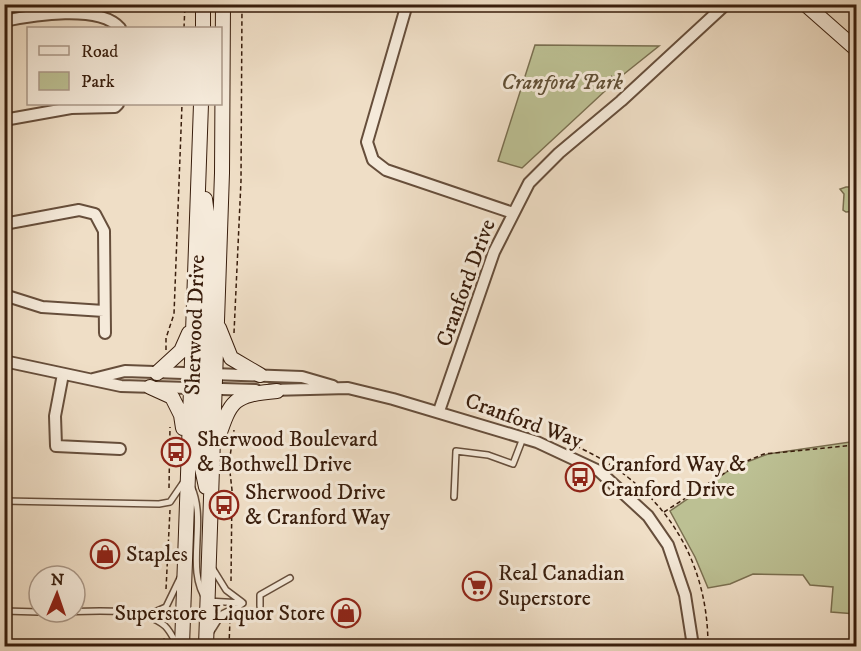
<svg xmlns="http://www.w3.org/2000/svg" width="861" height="651" font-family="'IM FELL DW Pica',serif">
  <rect width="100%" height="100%" fill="#efdec6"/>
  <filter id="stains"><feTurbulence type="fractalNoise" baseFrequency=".00333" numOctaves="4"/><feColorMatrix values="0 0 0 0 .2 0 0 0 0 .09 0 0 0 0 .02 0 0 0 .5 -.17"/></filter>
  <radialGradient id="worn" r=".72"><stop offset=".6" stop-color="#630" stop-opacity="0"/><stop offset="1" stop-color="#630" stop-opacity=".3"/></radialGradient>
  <!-- green -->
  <path fill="#bcc093" stroke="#7a6f50" stroke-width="1.5" d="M535,45L659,46L619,78L522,168L498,161Z
    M846,187H856V211L846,212L843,210L844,194L840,189Z
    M850,442L856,449V614L831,612L833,587L810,585L803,575L753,574L730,584L708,588L695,557L670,511L734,467L768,454Z"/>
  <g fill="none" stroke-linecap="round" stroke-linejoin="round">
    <!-- lane casing -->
    <g stroke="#664e3b" stroke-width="8">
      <path id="lane" d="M191,486C208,522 184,569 207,601L243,603
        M454,497L456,451L488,455L513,464L523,438
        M4,501L159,504L170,502L183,483
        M213,569L226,590L242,602
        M260,606V595L290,578
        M4,611L39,612
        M49,612C82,613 139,604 165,626C171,632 174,640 178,646
        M148,615L166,607L180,578
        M210,633L222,614L242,604"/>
    </g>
    <!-- street casing -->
    <g stroke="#664e3b" stroke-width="14">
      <path id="street" d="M407,4L367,142L373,160L386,170L513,213
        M4,21C33,15 99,4 120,28
        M4,120L71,108L115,107L118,104
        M4,224L79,210L95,214L104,231L105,333
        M4,295L42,307L104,311
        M4,361L121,386L256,390
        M63,374L55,416L56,446L120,449
        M93,379L125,371L302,377L333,386
        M271,390L348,388L393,399L537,442L599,471L648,516L668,545L685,595L693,646
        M439,411L494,252L529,183L559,153L621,101L726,4"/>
    </g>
    <!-- secondary casing -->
    <g stroke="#391e0d" stroke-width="16">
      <path id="secondary" d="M805,4L856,49
        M203,28V4
        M205,199L208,222L203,374L206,383L215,390
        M219,328L231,358L260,375
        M157,373L181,351L189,333
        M194,377L201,389V463L206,487
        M150,387L172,397L181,415L183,428
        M217,441C231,400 232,395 277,391
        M182,646L201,104
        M206,646L222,173L223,4"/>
    </g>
    <!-- path -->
    <path stroke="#391e0d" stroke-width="1.5" stroke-dasharray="4.5 3" stroke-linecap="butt" d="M184,28L185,4
      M611,76L619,84
      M234,333L241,181L242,4
      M166,350V338L174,314L182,104
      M548,435C645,468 708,541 708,646
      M169,488L170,427
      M664,512L737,465L764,454L856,445
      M231,581L232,490L229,463L234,430
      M166,589L170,510
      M164,646V638
      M229,646L230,619"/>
    <!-- lane -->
    <use href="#lane" stroke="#f5eada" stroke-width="5"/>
    <!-- street -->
    <use href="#street" stroke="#f5eada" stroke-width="10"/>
    <!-- secondary -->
    <use href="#secondary" stroke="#f5eada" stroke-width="14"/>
  </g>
  <!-- icons -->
  <defs>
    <g id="bus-ring" transform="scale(1.5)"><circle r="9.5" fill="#f5eada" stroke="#8f2418" stroke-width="1.5"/><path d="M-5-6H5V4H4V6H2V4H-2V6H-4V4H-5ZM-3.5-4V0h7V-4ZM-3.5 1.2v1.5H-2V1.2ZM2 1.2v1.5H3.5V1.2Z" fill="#8f2418"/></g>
    <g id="shop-ring" transform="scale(1.5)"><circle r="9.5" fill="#f5eada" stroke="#8f2418" stroke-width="1.5"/><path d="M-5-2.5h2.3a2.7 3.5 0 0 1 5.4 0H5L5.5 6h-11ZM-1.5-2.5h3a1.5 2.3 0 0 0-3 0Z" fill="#8f2418"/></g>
    <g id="supermarket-ring" transform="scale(1.5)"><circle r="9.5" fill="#f5eada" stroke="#8f2418" stroke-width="1.5"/><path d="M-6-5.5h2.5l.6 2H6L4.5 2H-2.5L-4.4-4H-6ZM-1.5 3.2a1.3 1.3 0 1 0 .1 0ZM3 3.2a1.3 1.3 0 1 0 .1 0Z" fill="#8f2418"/></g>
  </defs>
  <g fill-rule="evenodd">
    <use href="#bus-ring" x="176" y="452"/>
    <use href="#bus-ring" x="580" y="477"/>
    <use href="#bus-ring" x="224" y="505"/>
    <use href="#shop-ring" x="105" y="554"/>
    <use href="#supermarket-ring" x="477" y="586"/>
    <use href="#shop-ring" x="346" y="613"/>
  </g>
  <g text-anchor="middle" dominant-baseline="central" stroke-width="6" stroke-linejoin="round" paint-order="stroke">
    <!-- park labels -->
    <g font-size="22" font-style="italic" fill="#604f35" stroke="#f5eada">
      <text x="562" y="82">Cranford Park</text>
    </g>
    <!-- street labels -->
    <g font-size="22" fill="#391e0d" stroke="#f5eada">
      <text transform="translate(466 283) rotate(-70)">Cranford Drive</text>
      <text transform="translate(195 325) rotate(-88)">Sherwood Drive</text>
      <text transform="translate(524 421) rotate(20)">Cranford Way</text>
    </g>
    <!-- poi labels -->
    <g font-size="22" fill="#391e0d" stroke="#f5eada" text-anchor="start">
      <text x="197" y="439">Sherwood Boulevard<tspan x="197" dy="25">&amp; Bothwell Drive</tspan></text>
      <text x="601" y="464">Cranford Way &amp;<tspan x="601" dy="25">Cranford Drive</tspan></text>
      <text x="245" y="492">Sherwood Drive<tspan x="245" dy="25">&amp; Cranford Way</tspan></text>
      <text x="126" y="554">Staples</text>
      <text x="498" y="573">Real Canadian<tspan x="498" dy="25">Superstore</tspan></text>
      <text x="325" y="613" text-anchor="end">Superstore Liquor Store</text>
    </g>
  </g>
  <!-- margin -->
  <rect width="861" height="651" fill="none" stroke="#efdec6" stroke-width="24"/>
  <rect x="6" y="6" width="849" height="639" fill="none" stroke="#391e0d" stroke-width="3"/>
  <rect x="12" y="12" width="837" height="627" fill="none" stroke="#391e0d" stroke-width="1.5"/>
  <!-- legend -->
  <rect x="27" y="27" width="195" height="78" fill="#f5eada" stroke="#aa9888" stroke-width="1.5"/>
  <rect x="39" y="46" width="30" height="9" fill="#f5eada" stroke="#aa9888" stroke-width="1.5"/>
  <text x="81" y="57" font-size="18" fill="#391e0d">Road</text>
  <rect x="39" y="72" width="30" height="18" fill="#bcc093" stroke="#aa9888" stroke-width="1.5"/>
  <text x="81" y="87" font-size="18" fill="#391e0d">Park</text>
  <!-- north arrow -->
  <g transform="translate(57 594) rotate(2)"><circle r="28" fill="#f5eada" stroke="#aa9888" stroke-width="1.5"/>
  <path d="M0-4.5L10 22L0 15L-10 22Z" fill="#8f2418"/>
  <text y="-9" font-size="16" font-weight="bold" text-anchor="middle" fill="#391e0d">N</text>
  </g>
  <rect width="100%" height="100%" filter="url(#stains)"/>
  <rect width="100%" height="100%" fill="url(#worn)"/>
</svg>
